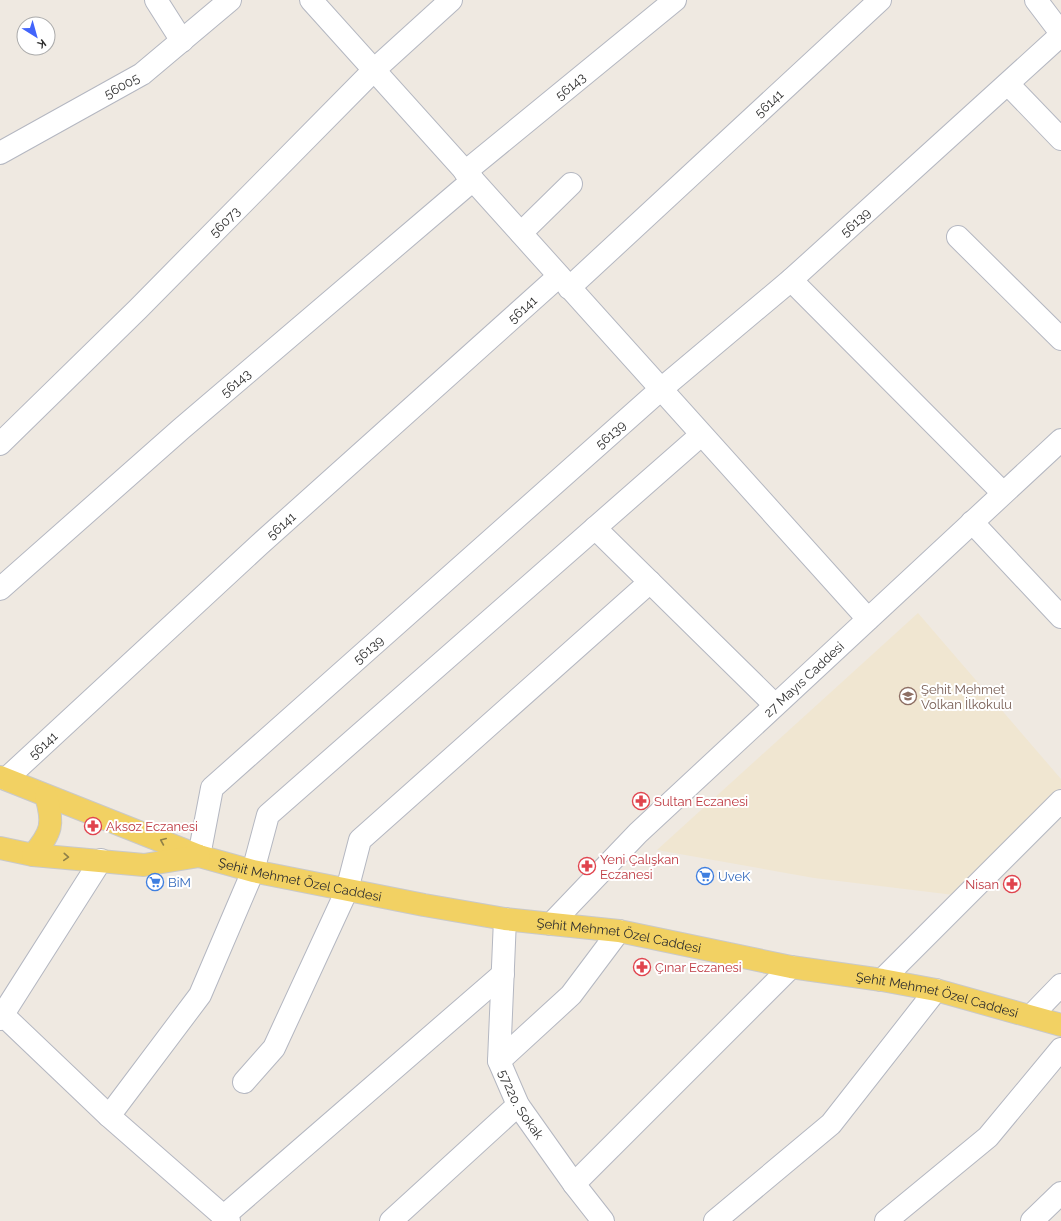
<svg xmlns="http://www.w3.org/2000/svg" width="1061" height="1221" font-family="Raleway,sans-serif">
  <rect width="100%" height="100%" fill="#efe9e1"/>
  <!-- education -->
  <path fill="#f0e6d1" d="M918,613L1061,779V788L954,895L814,878L657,850Z"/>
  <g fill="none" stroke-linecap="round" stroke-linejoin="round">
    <!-- minor casing -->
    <g stroke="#b4b7c1" stroke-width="24">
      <g id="minor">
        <path d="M156,0L182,41"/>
        <path d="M1036,0L1061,33"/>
        <path d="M1008,84L1061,139"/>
        <path id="s1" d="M0,153L142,74L230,0"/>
        <path id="s2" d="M465,172L675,0"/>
        <path d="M521,233L571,184"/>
        <path d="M958,237L1061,339"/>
        <path d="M791,280L1003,493"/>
        <path id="s3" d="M569,288L880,0"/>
        <path id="s4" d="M0,444L138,309L374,70"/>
        <path d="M972,522L1061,617"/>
        <path d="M595,528L775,705"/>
        <path id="s5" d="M0,589L181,429L473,180"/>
        <path id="s6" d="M6,779L259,545L559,276"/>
        <path id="s7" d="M199,856L212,788L660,390L791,280L1061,35"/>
        <path d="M882,980L1061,801"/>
        <path d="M3,1015L109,1116L229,1221"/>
        <path d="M1031,1016L1061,985"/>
        <path d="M499,1061L571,995L619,931"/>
        <path d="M244,1082L274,1048L347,890L360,840L650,582"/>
        <path d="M109,1116L200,995L253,871L268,815L701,435"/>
        <path d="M574,1184L791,967"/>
        <path d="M224,1216L503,974"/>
        <path d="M391,1221L518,1105"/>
        <path d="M715,1221L831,1124L936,990"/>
        <path d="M886,1221L988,1137L1061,1049"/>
        <path d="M1032,1221L1061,1193"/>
      </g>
    </g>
    <!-- tertiary casing -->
    <g stroke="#b4b7c1" stroke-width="24">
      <g id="tertiary">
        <path d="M311,0L868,619"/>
        <path d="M374,70L451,0"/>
        <path id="s8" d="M505,919L499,1061L518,1105L574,1184L603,1221"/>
        <path id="s9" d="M551,924L638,833L1061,440"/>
        <path d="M0,1019L101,860"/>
      </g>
    </g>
    <!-- primary casing -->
    <g stroke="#c9c9c9" stroke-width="24">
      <g id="primary">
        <path id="s10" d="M0,777L199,856L253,871L424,905L505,919L619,931L791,967L882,980L936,990L1061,1025"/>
        <path d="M0,848L33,855L144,865L199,856"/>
        <path d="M33,855C52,832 54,824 46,796"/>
      </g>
    </g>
    <!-- minor -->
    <use href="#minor" stroke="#fff" stroke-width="22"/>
    <!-- tertiary -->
    <use href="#tertiary" stroke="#fff" stroke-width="22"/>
    <!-- primary -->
    <use href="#primary" stroke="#f2d163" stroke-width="22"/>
  </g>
  <!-- one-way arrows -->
  <defs><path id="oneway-chevron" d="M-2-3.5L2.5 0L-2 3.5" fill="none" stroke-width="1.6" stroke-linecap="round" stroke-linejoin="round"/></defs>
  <g stroke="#908048">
    <use href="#oneway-chevron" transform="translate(163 841) rotate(-157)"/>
    <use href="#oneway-chevron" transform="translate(66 857) rotate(4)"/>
  </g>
  <!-- icons -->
  <defs>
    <g id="school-ring" transform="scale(0.9)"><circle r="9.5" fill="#fff" stroke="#8d6e63" stroke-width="1.5"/><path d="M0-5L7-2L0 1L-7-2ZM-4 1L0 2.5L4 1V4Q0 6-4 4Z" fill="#8d6e63"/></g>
    <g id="pharmacy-ring" transform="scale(0.9)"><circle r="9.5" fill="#fff" stroke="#e0444e" stroke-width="1.5"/><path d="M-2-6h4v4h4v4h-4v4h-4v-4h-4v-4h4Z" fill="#e0444e"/></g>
    <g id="supermarket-ring" transform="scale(0.9)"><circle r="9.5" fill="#fff" stroke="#3f7fe0" stroke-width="1.5"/><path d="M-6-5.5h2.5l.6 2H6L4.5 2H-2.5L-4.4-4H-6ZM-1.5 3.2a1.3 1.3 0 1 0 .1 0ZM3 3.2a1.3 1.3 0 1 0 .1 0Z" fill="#3f7fe0"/></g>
  </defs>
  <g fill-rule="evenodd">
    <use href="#school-ring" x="908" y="696"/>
    <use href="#pharmacy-ring" x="641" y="801"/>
    <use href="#pharmacy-ring" x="93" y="826"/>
    <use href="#pharmacy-ring" x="587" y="866"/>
    <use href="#supermarket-ring" x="705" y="876"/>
    <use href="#supermarket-ring" x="155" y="882"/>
    <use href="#pharmacy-ring" x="1012" y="884"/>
    <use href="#pharmacy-ring" x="642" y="967"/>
  </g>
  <g text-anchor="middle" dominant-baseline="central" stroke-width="4" stroke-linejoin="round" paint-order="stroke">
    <!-- street labels -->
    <g font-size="13" fill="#2e2e2e" stroke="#fff">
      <text stroke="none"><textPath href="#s1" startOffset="139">56005</textPath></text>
      <text stroke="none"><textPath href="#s2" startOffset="136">56143</textPath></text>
      <text stroke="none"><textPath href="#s3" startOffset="272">56141</textPath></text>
      <text stroke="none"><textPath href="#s4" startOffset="316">56073</textPath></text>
      <text stroke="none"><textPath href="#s7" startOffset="926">56139</textPath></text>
      <text stroke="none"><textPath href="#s6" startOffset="698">56141</textPath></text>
      <text stroke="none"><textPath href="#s5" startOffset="313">56143</textPath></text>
      <text stroke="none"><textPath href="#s7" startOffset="602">56139</textPath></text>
      <text stroke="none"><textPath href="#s6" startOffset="374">56141</textPath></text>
      <text stroke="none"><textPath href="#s7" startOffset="278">56139</textPath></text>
      <text stroke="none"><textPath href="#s9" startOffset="352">27 Mayıs Caddesi</textPath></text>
      <text stroke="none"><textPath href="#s6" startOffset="50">56141</textPath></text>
      <text stroke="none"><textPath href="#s10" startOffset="318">Şehit Mehmet Özel Caddesi</textPath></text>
      <text stroke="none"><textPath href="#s10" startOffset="642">Şehit Mehmet Özel Caddesi</textPath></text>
      <text stroke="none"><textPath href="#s10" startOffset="966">Şehit Mehmet Özel Caddesi</textPath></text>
      <text stroke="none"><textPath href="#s8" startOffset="191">57220. Sokak</textPath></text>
    </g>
    <!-- education labels -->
    <g font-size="13" fill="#785e54" stroke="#fff" text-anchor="start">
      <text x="921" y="689">Şehit Mehmet<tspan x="921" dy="15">Volkan İlkokulu</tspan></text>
    </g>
    <!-- health labels -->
    <g font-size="13" fill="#be3a42" stroke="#fff" text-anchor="start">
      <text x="654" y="801">Sultan Eczanesi</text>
      <text x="106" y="826">Aksoz Eczanesi</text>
      <text x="600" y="859">Yeni Çalışkan<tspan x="600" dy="15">Eczanesi</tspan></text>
      <text x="999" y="884" text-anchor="end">Nisan</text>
      <text x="655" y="967">Çınar Eczanesi</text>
    </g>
    <!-- shop labels -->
    <g font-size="13" fill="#366cbe" stroke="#fff" text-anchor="start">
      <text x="718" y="876">UveK</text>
      <text x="168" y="882">BiM</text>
    </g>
  </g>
  <!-- north arrow -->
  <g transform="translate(36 36) rotate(143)"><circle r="19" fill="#ffffff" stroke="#ababab"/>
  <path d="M0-3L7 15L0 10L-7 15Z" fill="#4264fb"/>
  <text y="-6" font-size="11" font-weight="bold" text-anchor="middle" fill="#2e2e2e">K</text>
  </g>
</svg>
